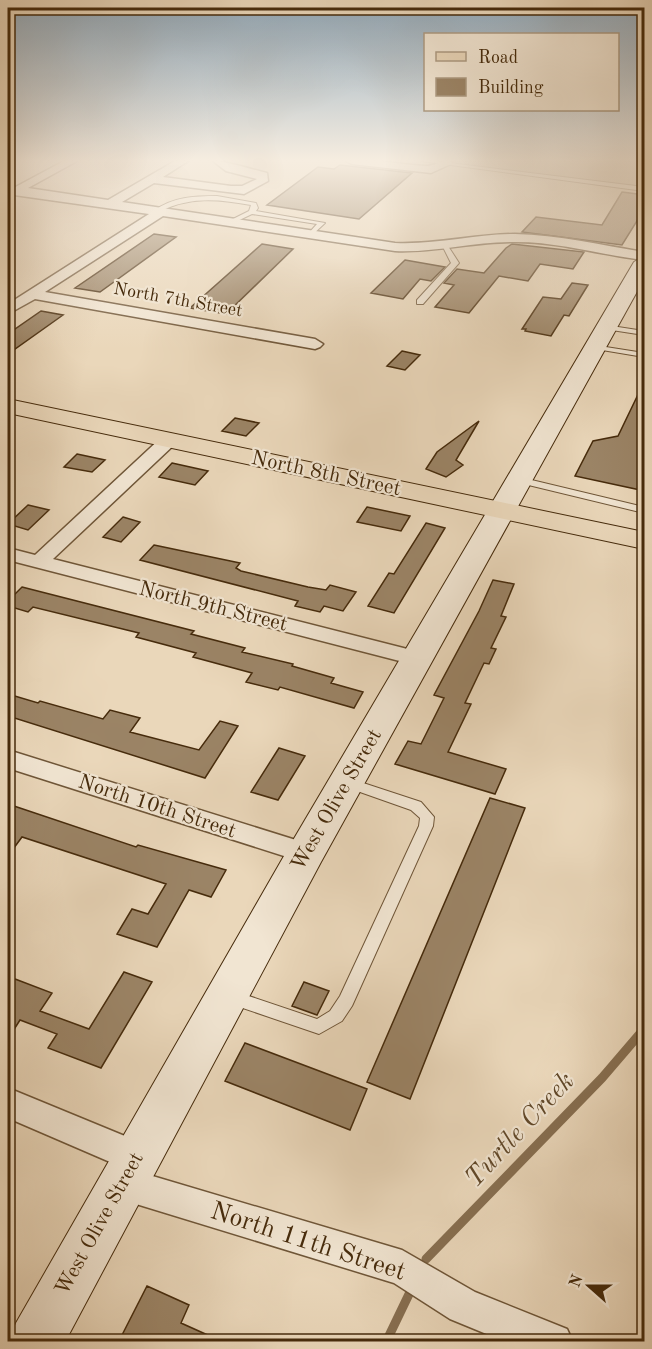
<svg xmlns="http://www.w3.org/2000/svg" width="652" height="1349" font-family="'Old Standard TT',serif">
  <rect width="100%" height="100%" fill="#ead7ba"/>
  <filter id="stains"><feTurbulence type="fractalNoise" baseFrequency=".00333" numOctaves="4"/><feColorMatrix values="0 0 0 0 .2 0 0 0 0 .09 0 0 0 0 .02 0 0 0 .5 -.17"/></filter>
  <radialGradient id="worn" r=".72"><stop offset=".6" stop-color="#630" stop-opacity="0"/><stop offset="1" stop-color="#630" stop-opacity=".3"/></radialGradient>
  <!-- green -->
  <path fill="#ceba9c" stroke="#8a7254" stroke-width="1.5" d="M422,161H644V189Z"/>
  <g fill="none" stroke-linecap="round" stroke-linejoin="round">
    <!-- stream -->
    <path stroke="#876f51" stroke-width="9" d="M426,1259L602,1078L644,1029
      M386,1342L411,1290"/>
  </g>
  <!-- building -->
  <path fill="#9b8466" stroke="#462b0c" stroke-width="1.5" d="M340,165L412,173L359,219L267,205L318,167L334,169Z
    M622,192L645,195V208L622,245L522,232L536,217L602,225Z
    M154,234L176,237L100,292L75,288Z
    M262,244L293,249L226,314L190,308Z
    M512,244L584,252L573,269L540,264L528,281L499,276L469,313L435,307L454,285L444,283L457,269L484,273L506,248Z
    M405,260L445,267L431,281L420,279L403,299L371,293Z
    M572,283L588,285L569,316L564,315L551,336L525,331L526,329H522L543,297L561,299Z
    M41,311L63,315L8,354V334Z
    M402,351L420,355L405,370L387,366Z
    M645,380V491L575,476L593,441L618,436Z
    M235,418L259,423L246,436L222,431Z
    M479,421L456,460L463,465L446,477L426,469L437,452Z
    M77,454L105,460L92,472L64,467Z
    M172,463L208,471L195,485L159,477Z
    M28,505L49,510L28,530L8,524Z
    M367,507L410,516L401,531L357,522Z
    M123,517L140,522L121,542L103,537Z
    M426,523L445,528L394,613L368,606L389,573L394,574Z
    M154,545L240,563L236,568L241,571L308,587L326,590L330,585L356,592L343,611L324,606L320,612L295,606L298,601L140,560Z
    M493,580L514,584L501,616L506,617L491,648L496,649L489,664L484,663L465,703L471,704L448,752L506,769L495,794L395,764L408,741L421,744L444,698L434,695L479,611Z
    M22,587L194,631L191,634L245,648L242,652L293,664L292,666L334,678L331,683L363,692L354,708L280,687L278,690L246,682L252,673L193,657L196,653L136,637L139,633L33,607L28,612L8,606V601Z
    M8,694L38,703L40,701L103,719L110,710L140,718L130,732L199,750L220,721L238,726L205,778L8,716Z
    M279,748L305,756L278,800L251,792Z
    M490,798L525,808L410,1099L367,1082Z
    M8,804L136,847L138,845L226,870L211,897L189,890L157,947L117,934L132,909L148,914L166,884L22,837L8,856Z
    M124,972L152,982L101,1068L48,1048L57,1034L20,1020L8,1039V990L15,979L52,993L40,1011L89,1029Z
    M304,982L329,991L317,1015L292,1006Z
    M245,1043L367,1089L350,1130L225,1081Z
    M147,1286L189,1305L181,1323L221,1341H119Z"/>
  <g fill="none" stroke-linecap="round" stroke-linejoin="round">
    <!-- lane casing -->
    <g stroke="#6f5638" stroke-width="2">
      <path id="lane" d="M421,161H434L644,187V191Z
        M217,196L256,203L258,208L256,211L325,223L311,236L308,234L317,224L252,214L231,224L229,223V221L249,211L251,205C219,199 189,196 159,212L154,211C172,197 195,196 217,196Z
        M444,246H448L459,263L423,304H417V300L451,263L443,247Z
        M605,325L644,331V335L605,329Z
        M593,345L644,353V357L596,349L592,347Z
        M519,477L644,507V513L516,482V478Z
        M348,778L421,802L434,817L433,826L352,1006L342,1021L319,1034L225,1002L223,997L225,992L231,990L317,1019L330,1011L340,996L419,826L420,818L411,810L343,786L341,783L343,780Z"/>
    </g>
    <!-- street casing -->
    <g stroke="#6f5638" stroke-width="3">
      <path id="street" d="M64,161H77L28,188L108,200L175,161H188L163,177L231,186H242L257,179L226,171L213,161C223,160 254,170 267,173L268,181L244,194L154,183L122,202L395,243C436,245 475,234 515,234C559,235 601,245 644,252V260C601,255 559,242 516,242C475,241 436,253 395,251L163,216L45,292L315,339L323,344L320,347L315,349L35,299L8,314V304L149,214L14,195L8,191Z
        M346,161C373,158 400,165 427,166C436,166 444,157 453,163L431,173L352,164Z
        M169,435L175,436L178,440L175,444L53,559L427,654L430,659L427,664L419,666L8,560V548L35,555L163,436Z
        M8,750L315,846L319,853L315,860L306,863L8,768Z
        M8,1088L149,1146L154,1157L149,1168L139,1172L402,1250L475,1292L567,1329L573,1342H506L450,1319L394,1283L110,1196L105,1184L110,1172L124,1168L8,1118Z"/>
    </g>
    <!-- secondary casing -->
    <g stroke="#462b0c" stroke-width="2">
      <path id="secondary" d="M644,256V279L321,862L65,1342H8L16,1323L292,842L634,262Z"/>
    </g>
    <!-- primary casing -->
    <g stroke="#462b0c" stroke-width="2">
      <path id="primary" d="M8,399L644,532V549L8,413Z"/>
    </g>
    <!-- lane -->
    <use href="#lane" fill="#f1e5d2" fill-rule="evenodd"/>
    <!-- street -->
    <use href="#street" fill="#f1e5d2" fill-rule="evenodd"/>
    <!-- secondary -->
    <use href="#secondary" fill="#f1e5d2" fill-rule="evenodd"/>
    <!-- primary -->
    <use href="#primary" fill="#ead7ba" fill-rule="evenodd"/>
  </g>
  <!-- sky -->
  <linearGradient id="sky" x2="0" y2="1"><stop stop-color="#92abbe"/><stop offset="0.46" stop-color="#f6ede0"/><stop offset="1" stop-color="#f6ede0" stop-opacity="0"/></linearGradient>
  <rect width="652" height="349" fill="url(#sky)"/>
  <g text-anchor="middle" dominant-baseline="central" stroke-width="4.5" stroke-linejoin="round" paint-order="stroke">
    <!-- far-street labels -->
    <g font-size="18" fill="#462b0c" stroke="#f1e5d2">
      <text transform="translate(178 300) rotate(10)">North 7th Street</text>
    </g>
    <!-- street labels -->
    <g font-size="21" fill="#462b0c" stroke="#f1e5d2">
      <text transform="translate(326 474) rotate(12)">North 8th Street</text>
      <text transform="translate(213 607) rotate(14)">North 9th Street</text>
      <text transform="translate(337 800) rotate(-60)">West Olive Street</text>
      <text transform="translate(157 807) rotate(18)">North 10th Street</text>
      <text transform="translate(100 1224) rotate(-61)">West Olive Street</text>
    </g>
    <!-- near-street labels -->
    <g font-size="26" fill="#462b0c" stroke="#f1e5d2">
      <text transform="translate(308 1242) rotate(18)">North 11th Street</text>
    </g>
    <!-- near-water labels -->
    <g font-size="27" font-style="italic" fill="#614829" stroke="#f1e5d2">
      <text transform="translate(520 1130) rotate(-47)">Turtle Creek</text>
    </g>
  </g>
  <!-- margin -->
  <rect width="652" height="1349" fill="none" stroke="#ead7ba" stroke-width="30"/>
  <rect x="9" y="9" width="634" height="1331" fill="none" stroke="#462b0c" stroke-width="3"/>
  <rect x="15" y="15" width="622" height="1319" fill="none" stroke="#462b0c" stroke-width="1.5"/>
  <!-- legend -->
  <rect x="424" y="33" width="195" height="78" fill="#f1e5d2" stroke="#ad9b83" stroke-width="1.5"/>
  <rect x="436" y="52" width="30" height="9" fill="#ead7ba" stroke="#ad9b83" stroke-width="1.5"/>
  <text x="478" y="63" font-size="18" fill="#462b0c">Road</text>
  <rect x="436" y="78" width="30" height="18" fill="#9b8466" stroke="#ad9b83" stroke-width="1.5"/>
  <text x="478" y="93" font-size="18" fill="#462b0c">Building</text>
  <!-- north arrow -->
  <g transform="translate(589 1286) rotate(291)" stroke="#f1e5d2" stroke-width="4.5" paint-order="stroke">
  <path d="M0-4.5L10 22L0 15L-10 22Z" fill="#462b0c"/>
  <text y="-9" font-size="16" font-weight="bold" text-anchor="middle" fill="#462b0c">N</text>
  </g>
  <rect width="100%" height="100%" filter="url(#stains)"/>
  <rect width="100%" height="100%" fill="url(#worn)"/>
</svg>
